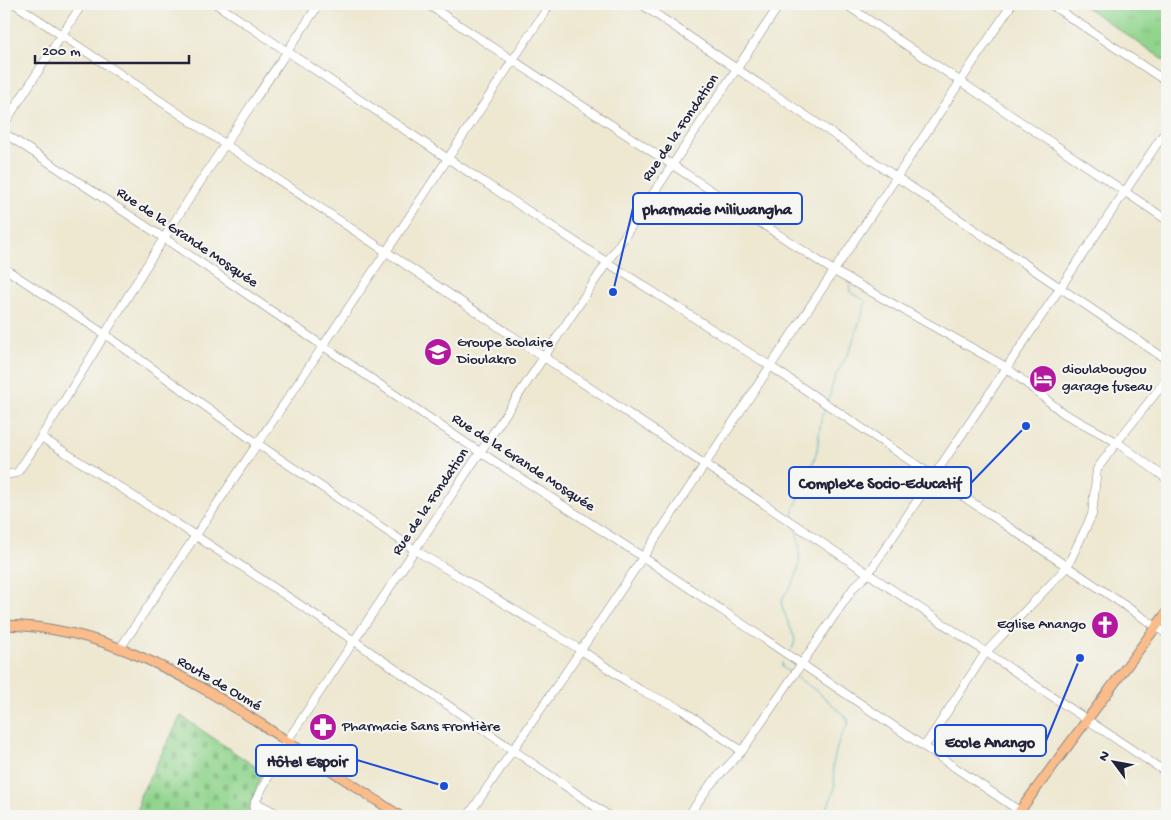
<svg xmlns="http://www.w3.org/2000/svg" width="1171" height="820" font-family="'Gochi Hand',sans-serif">
  <defs>
    <pattern id="cemetery-stones" width="16" height="16" patternUnits="userSpaceOnUse" patternTransform="scale(1.25)"><rect width="16" height="16" fill="#90d48c"/><path d="M2 7V4a2 2 0 0 1 4 0v3zM10 15v-3a2 2 0 0 1 4 0v3z" fill="#7cb67a"/></pattern>
    <pattern id="park-tufts" width="24" height="20" patternUnits="userSpaceOnUse" patternTransform="scale(1.25)"><rect width="24" height="20" fill="#90d48c"/><path d="M3 7l-1-3M5 7V3M7 7l1-3M15 17l-1-3M17 17v-4M19 17l1-3" fill="none" stroke="#7cb67a"/></pattern>
  </defs>
  <rect width="100%" height="100%" fill="#f6f6f2"/>
  <filter id="ink" filterUnits="userSpaceOnUse"><feTurbulence type="fractalNoise" baseFrequency=".02" numOctaves="2"/><feDisplacementMap in="SourceGraphic" scale="10" xChannelSelector="R" yChannelSelector="G"/><feConvolveMatrix kernelMatrix="1 2 1 2 8 2 1 2 1" color-interpolation-filters="sRGB"/></filter>
  <filter id="wash" filterUnits="userSpaceOnUse"><feTurbulence type="fractalNoise" baseFrequency=".0096" numOctaves="4" result="noise"/><feDisplacementMap in="SourceGraphic" scale="20" xChannelSelector="R" yChannelSelector="G"/><feGaussianBlur stdDeviation="1.12" result="paint"/><feColorMatrix in="noise" values="0 0 0 0 0 0 0 0 0 0 0 0 0 0 0 0 0 1.4 0 .05"/><feComposite in="paint" operator="in"/></filter>
  <g filter="url(#wash)">
    <rect width="100%" height="100%" fill="#eee8d1"/>
    <!-- cemetery -->
    <path fill="url(#cemetery-stones)" stroke="#597b64" d="M181,716L263,772L246,816H137L140,796Z"/>
    <!-- park -->
    <path fill="url(#park-tufts)" stroke="#597b64" d="M1081,4H1167V62Z"/>
    <g fill="none" stroke-linecap="round" stroke-linejoin="round">
      <!-- stream -->
      <path stroke="#42b1bc" stroke-width="1" d="M828,401L835,377L850,350L866,302L863,299L851,293L849,285
        M793,520L794,509L811,470L817,450L821,420L825,407
        M792,649L794,644L795,639L782,607C781,595 788,592 793,583C802,567 801,544 795,528
        M782,663V667L790,673
        M796,677L817,691L848,719V724L840,738L836,751L833,765L835,788L824,816"/>
    </g>
  </g>
  <g filter="url(#ink)">
    <g fill="none" stroke-linecap="round" stroke-linejoin="round">
      <!-- minor casing -->
      <g stroke="#888586" stroke-width="9">
        <path id="minor" d="M15,4L1167,773
          M216,4L447,158L608,263L770,366L1167,634
          M427,4L834,271L1006,367L1063,413L1117,442L1167,479
          M641,4L1167,360
          M845,4L1167,220
          M1050,4L1167,82
          M4,124L82,4
          M4,133L164,238L466,443L643,557L1027,816
          M4,268L106,335L258,444L415,550L581,650L640,690L681,709L742,751
          M41,437L196,536L353,640L609,816
          M4,475L17,473C70,397 114,316 164,238C214,159 267,82 319,4
          M121,647L386,252L550,4
          M925,746L986,652L1067,567L1092,515L1097,469L1117,442L1167,379
          M255,802L282,816
          M253,816L255,802L287,741L780,4
          M468,816L581,650L1012,4
          M688,816L710,785L742,751L854,587L868,574L1167,129"/>
      </g>
      <!-- major casing -->
      <g stroke="#888586" stroke-width="11">
        <path id="major" d="M4,625C102,626 184,675 264,726C310,756 355,786 400,816
          M1016,816L1167,612"/>
      </g>
      <!-- minor -->
      <use href="#minor" stroke="#fff" stroke-width="8"/>
      <!-- major -->
      <use href="#major" stroke="#f9bc8a" stroke-width="9"/>
    </g>
  </g>
  <!-- icons -->
  <defs>
    <g id="school-disc" transform="scale(1.4375)"><circle r="9.5" fill="#b5179e" stroke="#f6f6f2"/><path d="M0-5L7-2L0 1L-7-2ZM-4 1L0 2.5L4 1V4Q0 6-4 4Z" fill="#fff"/></g>
    <g id="hotel-disc" transform="scale(1.4375)"><circle r="9.5" fill="#b5179e" stroke="#f6f6f2"/><path d="M-6-4.5h1.5V1H6V5H4.5V3h-9V5H-6ZM-4 0a1.8 1.8 0 1 1 3.6 0ZM.5 0V-2.5h3Q6-2.5 6 0Z" fill="#fff"/></g>
    <g id="church-disc" transform="scale(1.4375)"><circle r="9.5" fill="#b5179e" stroke="#f6f6f2"/><path d="M-1.2-6h2.4v3.5h3.3v2.4h-3.3V6h-2.4V-.1h-3.3v-2.4h3.3Z" fill="#fff"/></g>
    <g id="pharmacy-disc" transform="scale(1.4375)"><circle r="9.5" fill="#b5179e" stroke="#f6f6f2"/><path d="M-2-6h4v4h4v4h-4v4h-4v-4h-4v-4h4Z" fill="#fff"/></g>
  </defs>
  <g fill-rule="evenodd">
    <use href="#school-disc" x="438" y="352"/>
    <use href="#hotel-disc" x="1043" y="379"/>
    <use href="#church-disc" x="1105" y="625"/>
    <use href="#pharmacy-disc" x="323" y="727"/>
  </g>
  <g text-anchor="middle" dominant-baseline="central" stroke-width="4.5" stroke-linejoin="round" paint-order="stroke">
    <!-- street labels -->
    <g font-size="15" fill="#22223b" stroke="#f6f6f2">
      <text transform="translate(681 128) rotate(-56)">Rue de la Fondation</text>
      <text transform="translate(187 238) rotate(34)">Rue de la Grande Mosquée</text>
      <text transform="translate(523 463) rotate(33)">Rue de la Grande Mosquée</text>
      <text transform="translate(431 502) rotate(-56)">Rue de la Fondation</text>
      <text transform="translate(219 684) rotate(30)">Route de Oumé</text>
    </g>
    <!-- poi labels -->
    <g font-size="15" fill="#22223b" stroke="#f6f6f2" text-anchor="start">
      <text x="457" y="343">Groupe Scolaire<tspan x="457" dy="17">Dioulakro</tspan></text>
      <text x="1062" y="370">dioulabougou<tspan x="1062" dy="17">garage fuseau</tspan></text>
      <text x="1086" y="625" text-anchor="end">Eglise Anango</text>
      <text x="342" y="727">Pharmacie Sans Frontière</text>
    </g>
  </g>
  <!-- callouts -->
  <path fill="none" stroke="#1d4ed8" stroke-width="2" d="M613 292L633 208M1026 426L971 483M1080 658L1046 741M444 786L357 760"/>
  <g fill="#1d4ed8" stroke="#f6f6f2" stroke-width="2">
    <circle cx="613" cy="292" r="5"/>
    <circle cx="1026" cy="426" r="5"/>
    <circle cx="1080" cy="658" r="5"/>
    <circle cx="444" cy="786" r="5"/>
  </g>
  <g fill="#f6f6f2" stroke="#1d4ed8" stroke-width="2">
    <rect x="633" y="193" width="169" height="31" rx="5"/>
    <rect x="789" y="467" width="182" height="31" rx="5"/>
    <rect x="935" y="725" width="111" height="31" rx="5"/>
    <rect x="256" y="745" width="101" height="31" rx="5"/>
  </g>
  <g font-size="16" text-anchor="middle" font-weight="bold" fill="#22223b">
    <text x="717" y="214">pharmacie Miliwangha</text>
    <text x="880" y="488">Complexe Socio-Educatif</text>
    <text x="990" y="747">Ecole Anango</text>
    <text x="307" y="766">Hôtel Espoir</text>
  </g>
  <!-- margin -->
  <rect width="1171" height="820" fill="none" stroke="#f6f6f2" stroke-width="20"/>
  <!-- north arrow -->
  <g transform="translate(1114 762) rotate(302)" stroke="#f6f6f2" stroke-width="4" paint-order="stroke">
  <path d="M0-4L9 19L0 12L-9 19Z" fill="#22223b"/>
  <text y="-8" font-size="14" font-weight="bold" text-anchor="middle" fill="#22223b">N</text>
  </g>
  <!-- scale -->
  <path d="M35 55v8h154v-8" fill="none" stroke="#22223b" stroke-width="2.5"/>
  <text x="42" y="55" font-size="15" fill="#22223b" stroke="#f6f6f2" stroke-width="4" paint-order="stroke">200 m</text>
</svg>
